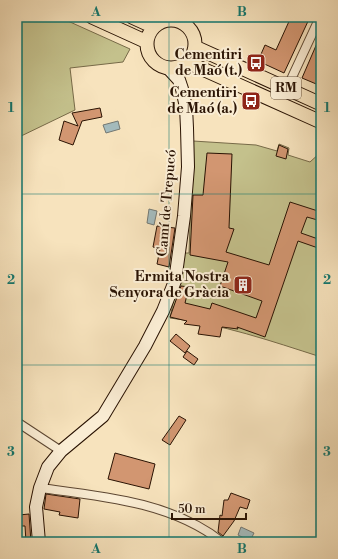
<svg xmlns="http://www.w3.org/2000/svg" width="338" height="559" font-family="'Libre Bodoni',serif">
  <rect width="100%" height="100%" fill="#f7e3bd"/>
  <filter id="stains"><feTurbulence type="fractalNoise" baseFrequency=".005" numOctaves="4"/><feColorMatrix values="0 0 0 0 .2 0 0 0 0 .09 0 0 0 0 .02 0 0 0 .5 -.17"/></filter>
  <radialGradient id="worn" r=".72"><stop offset=".6" stop-color="#630" stop-opacity="0"/><stop offset="1" stop-color="#630" stop-opacity=".3"/></radialGradient>
  <!-- green -->
  <path fill="#c4c18c" stroke="#776a48" d="M17,17H59L130,49L123,62L70,68L75,110L17,138Z
    M193,141L256,145L277,151L279,144L289,148L288,155L310,162L321,152V357C271,341 222,324 170,318L183,253H189Z"/>
  <!-- water -->
  <path fill="#a4bbbd" stroke="#737873" d="M118,121L120,129L106,133L103,125Z
    M149,209L157,211L154,225L147,223Z
    M241,527L254,533L250,541L238,535Z"/>
  <!-- building -->
  <path fill="#d29671" stroke="#2a1303" d="M291,17H310L284,73L258,61L265,45L276,50Z
    M321,34V86L302,78Z
    M100,108L102,117L82,121L73,145L59,140L64,121L78,126L72,113Z
    M279,145L288,149L286,159L276,156Z
    M207,153L232,154L229,228L234,229L226,252L269,265L290,202L321,212V221L307,217L301,233L321,240V249L298,241L265,337L237,327L238,329L222,327L220,337L198,334L200,326L184,324L187,321L170,317L181,286L189,287L185,303L210,309L212,303L256,318L262,301L220,286L228,262L190,255L193,195H203Z
    M157,226L175,228L169,267L157,264L160,249L153,247Z
    M176,334L190,346L185,353L170,341Z
    M187,351L198,359L194,365L183,357Z
    M179,416L186,420L170,445L162,440Z
    M115,453L155,464L149,489L108,479Z
    M231,493L250,500L247,509L240,507L234,521L223,536L218,532L220,515L222,516L224,500H228Z
    M46,494L80,499L78,518L59,515L60,512L44,509Z
    M29,514L31,542H26L25,526H18L19,515Z"/>
  <g fill="none" stroke-linecap="round" stroke-linejoin="round">
    <!-- street casing -->
    <g stroke="#5d4732" stroke-width="10">
      <path id="street" d="M179,17V21
        M287,88L320,17
        M17,422L61,451
        M40,488C101,496 172,502 222,542"/>
    </g>
    <!-- secondary casing -->
    <g stroke="#2a1303" stroke-width="14">
      <path id="secondary" d="M39,542L36,507L40,488L48,467L61,451L103,416L145,346L163,311L175,281L184,216L188,167L187,128L186,107L182,89L179,80L168,68"/>
    </g>
    <!-- primary casing -->
    <g stroke="#2a1303" stroke-width="15">
      <path id="primary" d="M92,17L147,42
        M132,17L154,27
        M147 44a24 24 0 1 1 48 0a24 24 0 1 1-48 0Z
        M195,47L321,104
        M187,62L321,122"/>
    </g>
    <!-- street -->
    <use href="#street" stroke="#faedd4" stroke-width="8"/>
    <!-- secondary -->
    <use href="#secondary" stroke="#faedd4" stroke-width="12"/>
    <!-- primary -->
    <use href="#primary" stroke="#f7e3bd" stroke-width="13"/>
  </g>
  <!-- grid -->
  <path fill="none" stroke="#0f766e" stroke-width="1" stroke-opacity="0.55" d="M169,17V542M17,194H321M17,365H321"/>
  <!-- icons -->
  <defs>
    <g id="bus-square" transform="scale(1)"><rect x="-9" y="-9" width="18" height="18" rx="4" fill="#8f2418" stroke="#faedd4"/><path d="M-5-6H5V4H4V6H2V4H-2V6H-4V4H-5ZM-3.5-4V0h7V-4ZM-3.5 1.2v1.5H-2V1.2ZM2 1.2v1.5H3.5V1.2Z" fill="#fff"/></g>
    <g id="building-square" transform="scale(1)"><rect x="-9" y="-9" width="18" height="18" rx="4" fill="#8f2418" stroke="#faedd4"/><path d="M-4-6H4V6H1V3H-1V6H-4ZM-2.5-4.3h1.7v1.8h-1.7ZM.8-4.3h1.7v1.8H.8ZM-2.5-1h1.7V.8h-1.7ZM.8-1h1.7V.8H.8Z" fill="#fff"/></g>
  </defs>
  <g fill-rule="evenodd">
    <use href="#bus-square" x="256" y="63"/>
    <use href="#bus-square" x="251" y="101"/>
    <use href="#building-square" x="243" y="285"/>
  </g>
  <g text-anchor="middle" dominant-baseline="central" stroke-width="4" stroke-linejoin="round" paint-order="stroke">
    <!-- shield labels -->
    <rect fill="#faedd4" stroke="#685442" stroke-width="1" x="271" y="77" width="30" height="22" rx="3"/>
    <g font-size="13" font-weight="bold" fill="#2a1303">
      <text x="286" y="88">RM</text>
    </g>
    <!-- poi labels -->
    <g font-size="14" font-weight="bold" fill="#2a1303" stroke="#faedd4" text-anchor="end">
      <text x="242" y="55">Cementiri<tspan x="242" dy="16">de Maó (t.)</tspan></text>
      <text x="237" y="93">Cementiri<tspan x="237" dy="16">de Maó (a.)</tspan></text>
      <text x="229" y="277">Ermita Nostra<tspan x="229" dy="16">Senyora de Gràcia</tspan></text>
    </g>
    <!-- street labels -->
    <g font-size="14" fill="#2a1303" stroke="#faedd4">
      <text transform="translate(167 203) rotate(-85)">Camí de Trepucó</text>
    </g>
  </g>
  <!-- margin -->
  <rect width="338" height="559" fill="none" stroke="#f7e3bd" stroke-width="44"/>
  <!-- scale -->
  <path d="M172 513v6h74v-6" fill="none" stroke="#2a1303" stroke-width="2"/>
  <text x="178" y="513" font-size="12" fill="#2a1303" stroke="#faedd4" stroke-width="3" paint-order="stroke">50 m</text>
  <rect x="22" y="22" width="294" height="515" fill="none" stroke="#0f766e" stroke-width="1.5"/>
  <g font-size="13" text-anchor="middle" font-weight="bold" fill="#0f766e">
    <text x="96" y="16">A</text>
    <text x="242" y="16">B</text>
    <text x="11" y="112">1</text>
    <text x="327" y="112">1</text>
    <text x="11" y="284">2</text>
    <text x="327" y="284">2</text>
    <text x="11" y="456">3</text>
    <text x="327" y="456">3</text>
    <text x="96" y="553">A</text>
    <text x="242" y="553">B</text>
  </g>
  <rect width="100%" height="100%" filter="url(#stains)"/>
  <rect width="100%" height="100%" fill="url(#worn)"/>
</svg>
